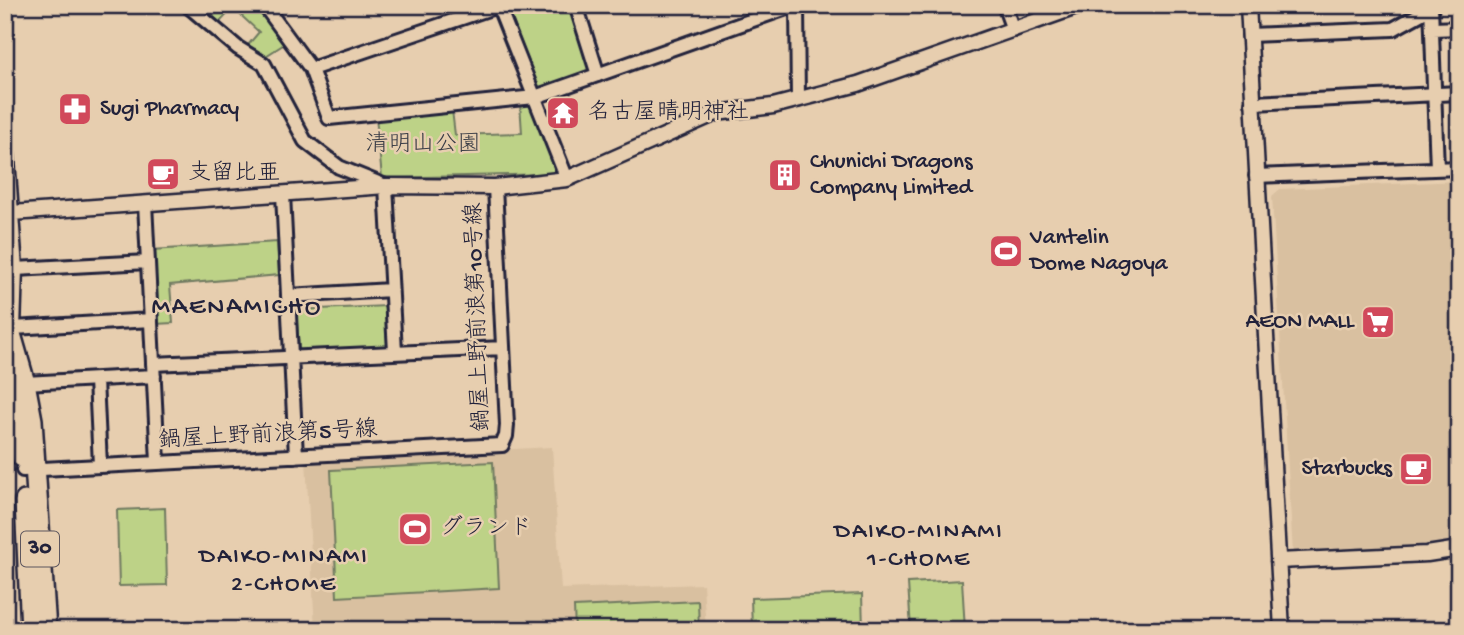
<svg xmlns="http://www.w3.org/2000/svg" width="1464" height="635" font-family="'Gochi Hand','Klee One',sans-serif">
  <rect width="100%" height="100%" fill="#e7ceaf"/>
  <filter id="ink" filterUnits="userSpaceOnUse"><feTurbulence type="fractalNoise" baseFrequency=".0143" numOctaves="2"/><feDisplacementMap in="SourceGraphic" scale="14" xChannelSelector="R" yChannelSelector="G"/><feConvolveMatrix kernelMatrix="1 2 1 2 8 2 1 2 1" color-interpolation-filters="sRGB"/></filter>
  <g filter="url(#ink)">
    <!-- built -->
    <path fill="#d9c0a0" d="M1459,181V543L1435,547L1293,554L1272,196L1280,189Z
      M552,447L561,589L703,584L706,630H315L306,460Z"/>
    <!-- green -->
    <path fill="#bdd287" stroke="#707a61" stroke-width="2" d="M222,5H258L286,43L264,57L248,45L259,32L233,8L219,23L212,17Z
      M525,5H572L591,70L589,75L539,89L511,16L513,9Z
      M520,103L533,104L558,168L552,174L382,178L376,117L452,110L455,135L522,133Z
      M277,242L279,275L170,285L173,323L155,324L152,250Z
      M387,306L390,343L388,347L301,352L299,348L296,310Z
      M493,462L499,588L337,597L331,470Z
      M165,508L167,585L119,586L117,510Z
      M962,580L965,630H911L908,583Z
      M862,594L863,630H752L751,598Z
      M698,601L699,630H575L574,607Z"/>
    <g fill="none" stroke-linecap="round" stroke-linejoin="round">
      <!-- minor casing -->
      <g stroke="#22223b" stroke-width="18">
        <path id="minor" d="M187,5L238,48L264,64L305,141L339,167L386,186L395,352
          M264,5L311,69L329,118L535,97L795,5
          M498,5L567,179
          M576,5L598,75
          M797,5L798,100
          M1004,5L1013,30
          M1431,5L1437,169
          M1433,29L1459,28
          M1249,35L1393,29L1431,8
          M311,69L500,5
          M1252,103L1459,93
          M1256,176L1459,168
          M283,194L296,456
          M145,203L158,462
          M15,269L148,262
          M288,296L391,290
          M13,328L151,320
          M153,364L503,348
          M96,380L100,465
          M25,383L154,376
          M23,470L502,445L506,436L507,425L495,187"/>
      </g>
      <!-- tertiary casing -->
      <g stroke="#22223b" stroke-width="19">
        <path id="tertiary" d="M1248,5L1282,630
          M5,131L15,269L13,329
          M12,213L386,186L495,187L567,179L716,113L773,106L858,84L1082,5
          M1278,561L1427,554L1459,549"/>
      </g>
      <!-- primary casing -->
      <g stroke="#22223b" stroke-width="24">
        <path id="primary" d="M5,313L25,383L32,420L46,630
          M6,360L18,424L22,457
          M25,501L31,630"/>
      </g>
      <!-- minor -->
      <use href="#minor" stroke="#e7ceaf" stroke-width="12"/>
      <!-- tertiary -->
      <use href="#tertiary" stroke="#e7ceaf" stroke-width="14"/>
      <!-- primary -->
      <use href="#primary" stroke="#e7ceaf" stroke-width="19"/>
    </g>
  </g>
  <!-- icons -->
  <defs>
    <g id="pharmacy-square" transform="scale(1.75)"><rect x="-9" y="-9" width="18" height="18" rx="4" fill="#d1495b" stroke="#e7ceaf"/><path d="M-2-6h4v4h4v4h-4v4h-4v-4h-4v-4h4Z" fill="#fff"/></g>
    <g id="temple-square" transform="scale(1.75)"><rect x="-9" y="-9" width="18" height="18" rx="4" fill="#d1495b" stroke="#e7ceaf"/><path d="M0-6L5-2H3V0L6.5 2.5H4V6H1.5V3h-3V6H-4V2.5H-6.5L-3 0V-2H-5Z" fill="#fff"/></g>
    <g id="cafe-square" transform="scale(1.75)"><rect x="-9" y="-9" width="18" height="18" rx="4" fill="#d1495b" stroke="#e7ceaf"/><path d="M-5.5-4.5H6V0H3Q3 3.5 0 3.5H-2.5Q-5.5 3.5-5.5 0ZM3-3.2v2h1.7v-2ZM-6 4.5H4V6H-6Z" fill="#fff"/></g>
    <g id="building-square" transform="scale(1.75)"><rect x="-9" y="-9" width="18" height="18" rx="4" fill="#d1495b" stroke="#e7ceaf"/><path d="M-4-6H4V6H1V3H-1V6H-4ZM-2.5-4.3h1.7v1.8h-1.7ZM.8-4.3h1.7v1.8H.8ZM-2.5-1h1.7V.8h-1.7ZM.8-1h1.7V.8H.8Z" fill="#fff"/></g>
    <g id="stadium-square" transform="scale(1.75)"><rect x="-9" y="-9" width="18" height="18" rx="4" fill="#d1495b" stroke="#e7ceaf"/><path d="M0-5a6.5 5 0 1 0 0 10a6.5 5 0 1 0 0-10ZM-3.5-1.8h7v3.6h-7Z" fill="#fff"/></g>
    <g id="supermarket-square" transform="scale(1.75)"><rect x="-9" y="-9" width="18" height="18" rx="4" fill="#d1495b" stroke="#e7ceaf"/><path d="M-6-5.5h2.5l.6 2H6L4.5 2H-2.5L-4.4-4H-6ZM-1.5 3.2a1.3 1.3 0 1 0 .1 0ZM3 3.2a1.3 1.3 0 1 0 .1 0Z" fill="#fff"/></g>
  </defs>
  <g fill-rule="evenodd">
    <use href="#pharmacy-square" x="75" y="109"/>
    <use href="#temple-square" x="563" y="113"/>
    <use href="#cafe-square" x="163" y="174"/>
    <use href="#building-square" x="785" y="175"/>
    <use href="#stadium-square" x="1006" y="251"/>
    <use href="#supermarket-square" x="1378" y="322"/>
    <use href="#cafe-square" x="1416" y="469"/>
    <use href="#stadium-square" x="415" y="529"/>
  </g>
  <g text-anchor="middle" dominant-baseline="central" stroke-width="5" stroke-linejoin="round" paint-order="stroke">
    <!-- shield labels -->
    <rect fill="#e7ceaf" stroke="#5d565e" stroke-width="2" x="21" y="531.5" width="38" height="35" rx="5"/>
    <g font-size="21" font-weight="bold" fill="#22223b">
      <text x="40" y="549">30</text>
    </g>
    <!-- poi labels -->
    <g font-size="23" fill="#22223b" stroke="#e7ceaf" text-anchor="start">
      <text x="100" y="109">Sugi Pharmacy</text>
      <text x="588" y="113">名古屋晴明神社</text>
      <text x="810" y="162">Chunichi Dragons<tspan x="810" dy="26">Company Limited</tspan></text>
      <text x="188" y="174">支留比亜</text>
      <text x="1030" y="238">Vantelin<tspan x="1030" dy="26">Dome Nagoya</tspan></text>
      <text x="1354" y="322" text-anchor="end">AEON MALL</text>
      <text x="1392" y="469" text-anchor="end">Starbucks</text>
      <text x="440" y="529">グランド</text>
    </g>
    <!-- park labels -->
    <g font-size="23" fill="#393c46" stroke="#e7ceaf">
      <text x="423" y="145">清明山公園</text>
    </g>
    <!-- street labels -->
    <g font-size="23" fill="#22223b" stroke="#e7ceaf">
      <text transform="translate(479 317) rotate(-92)">鍋屋上野前浪第10号線</text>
      <text transform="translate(268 436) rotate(-3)">鍋屋上野前浪第5号線</text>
    </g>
    <!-- neighbourhood labels -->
    <g font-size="24" letter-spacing="2" fill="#22223b" stroke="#e7ceaf">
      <text x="919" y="532">DAIKO-MINAMI<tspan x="919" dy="28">1-CHOME</tspan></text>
      <text x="284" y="557">DAIKO-MINAMI<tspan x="284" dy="28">2-CHOME</tspan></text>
    </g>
    <!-- quarter labels -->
    <g font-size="26" letter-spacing="2" fill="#22223b" stroke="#e7ceaf">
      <text x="237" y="308">MAENAMICHO</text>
    </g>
  </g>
  <!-- margin -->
  <rect width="1464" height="635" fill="none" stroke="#e7ceaf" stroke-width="28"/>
  <rect x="14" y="14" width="1436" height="607" fill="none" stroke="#22223b" stroke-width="2.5" filter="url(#ink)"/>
</svg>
